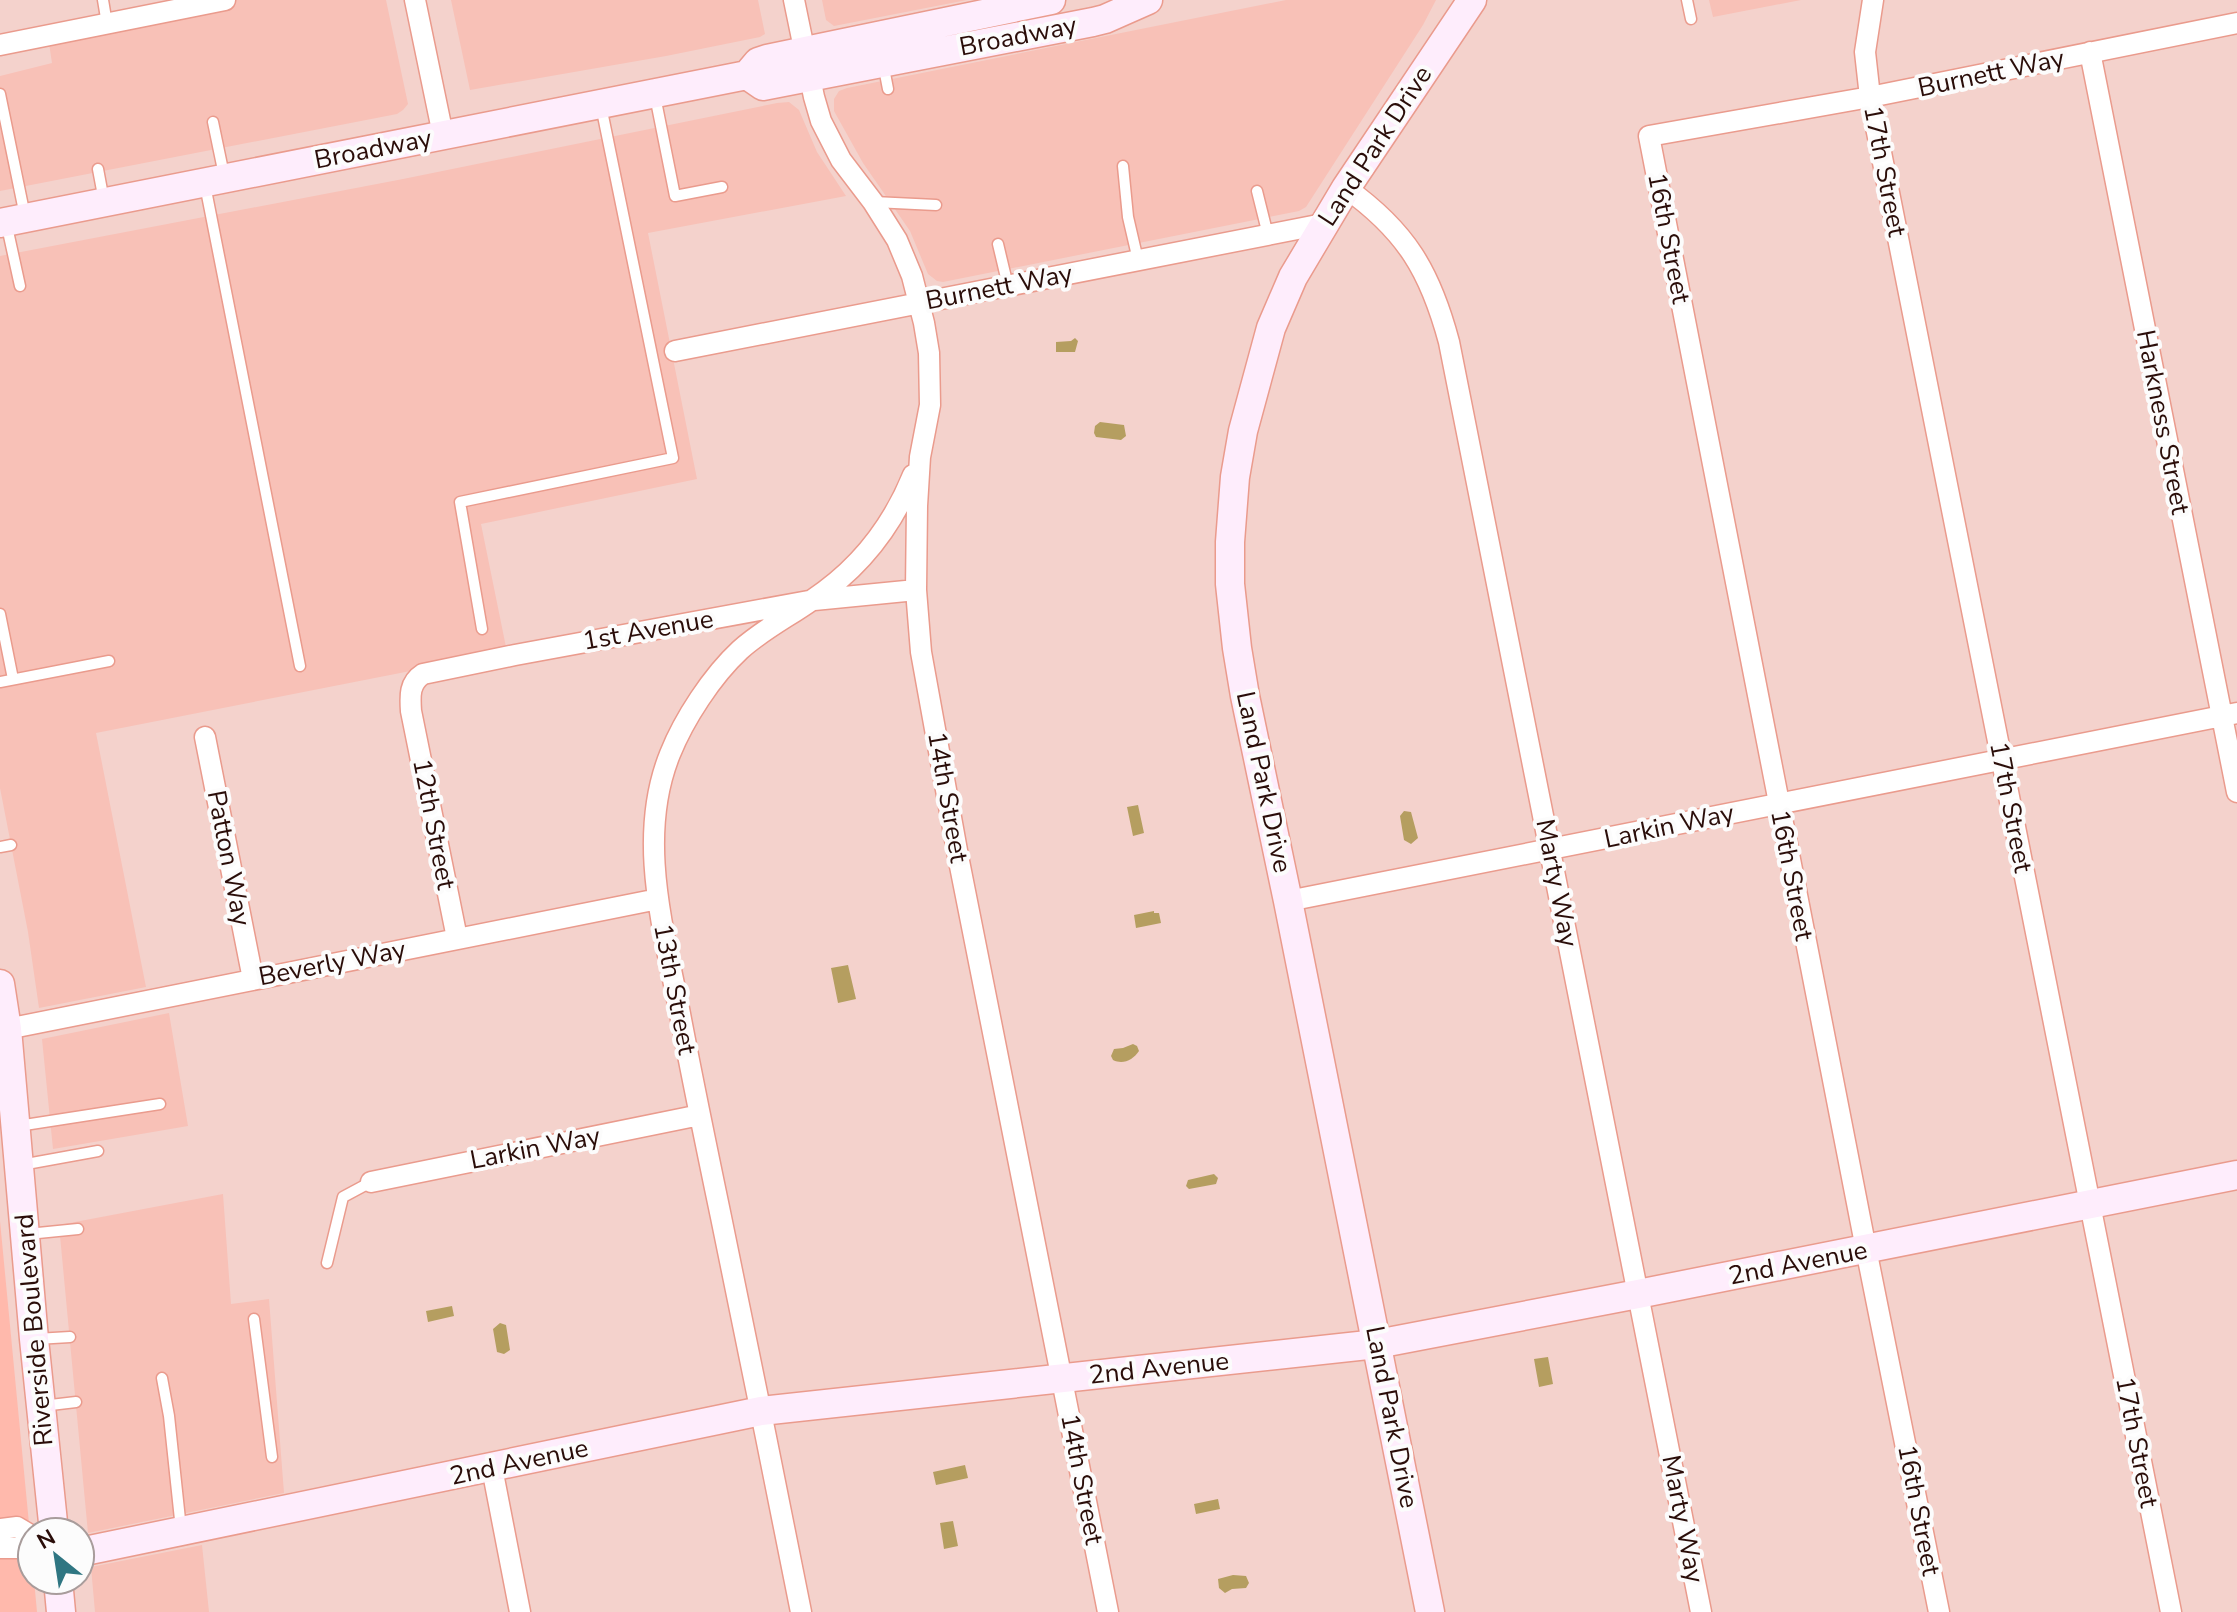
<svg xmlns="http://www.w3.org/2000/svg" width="2237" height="1612" font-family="'Nunito Sans',sans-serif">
  <rect width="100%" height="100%" fill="#f4d2cc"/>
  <!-- built -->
  <path fill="#f8c1b7" d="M193,0H386L408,104L403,110L397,114L0,191V76L52,63L49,43Z
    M451,0H758L765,34L760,37L666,56L470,90Z
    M822,0H967L834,26L826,20Z
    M1286,0H1436L1423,25L1306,207L1299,211L943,282L937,281L928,274L910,231L863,163L834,111V99L839,91L847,88Z
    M1709,0H1801L1713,17Z
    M789,102L799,110L817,152L846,196L648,233L697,479L481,524L507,652L96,733L146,987L39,1008L28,932L0,788V256L403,179L777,103Z
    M169,1013L188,1126L53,1149L42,1039Z
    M223,1194L231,1304L269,1299L284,1493L88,1533L59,1225Z
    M202,1545L209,1612H95L91,1567Z"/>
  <!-- green -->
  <path fill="#ffb9ac" d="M0,1221L32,1555V1580H34L37,1612H0Z"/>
  <!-- water -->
  <path fill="#b59e60" d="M1075,338L1078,341L1075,352H1056V342L1071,341Z
    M1100,422L1124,425L1126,436L1121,440L1096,437L1094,433L1095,426Z
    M1138,805L1144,833L1133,836L1127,807Z
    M1404,811L1411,812L1418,838L1411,844L1404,840L1400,816Z
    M1154,911V913H1159L1161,923L1136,928L1134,915Z
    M848,965L856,999L838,1003L831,968Z
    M1133,1044L1137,1046L1139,1051C1133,1060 1123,1065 1113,1060L1111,1056L1114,1049L1123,1048Z
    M1214,1174L1218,1178L1216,1184L1189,1189L1186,1186L1188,1180Z
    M452,1306L454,1316L428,1322L426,1311Z
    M500,1323L506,1325L510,1350L504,1354L497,1352L493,1329Z
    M1548,1357L1553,1384L1539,1387L1534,1359Z
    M965,1465L968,1478L936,1485L933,1472Z
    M1218,1499L1220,1509L1196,1514L1194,1504Z
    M953,1521L958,1546L944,1549L940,1523Z
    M1233,1575L1246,1576L1249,1583L1246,1588L1232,1589L1225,1593L1219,1588L1218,1579Z"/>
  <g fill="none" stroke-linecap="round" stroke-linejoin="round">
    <!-- lane casing -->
    <g stroke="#ea9b8d" stroke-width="13">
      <path id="lane" d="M103,0L107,24
        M1687,0L1691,19
        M883,63L888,89
        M0,94L25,216
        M655,96L675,196L722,187
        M213,122L224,175
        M1123,166L1128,217L1138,260
        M98,169L104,201
        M205,185L300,666
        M1257,191L1268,235
        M874,202L936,205
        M6,222L20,286
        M998,244L1008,286
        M0,614L13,679
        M482,629L460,502L673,458L601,106
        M0,682L109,661
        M0,847L11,845
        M18,1126L160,1104
        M21,1165L98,1151
        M28,1234L78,1229
        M327,1263L343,1197L371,1182
        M254,1319L272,1457
        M36,1339L70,1337
        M162,1378L169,1416L181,1529
        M42,1406L76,1402"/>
    </g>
    <!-- street casing -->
    <g stroke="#ea9b8d" stroke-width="23">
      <path id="street" d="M415,0L443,135
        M794,0L814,97L821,121L841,160L873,202L897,240L912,276L924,323L929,353L930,405L920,457L917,506L916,590L921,652L958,856L1108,1612
        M1873,0L1865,52L1870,97L2171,1612
        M0,45L225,0
        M2090,52L2237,792
        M1346,188C1406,231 1430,271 1449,342L1701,1612
        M675,351L1323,224
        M205,737L253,979
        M1288,901L2237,713
        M457,938L411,711C410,696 409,683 423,674L515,655L814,600L916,590
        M7,1029L658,899
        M371,1182L700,1115
        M492,1468L520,1612
        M0,1529L17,1527L32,1536
        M0,1548H18L32,1539
        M801,1612C775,1480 748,1349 721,1217C707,1150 693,1082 680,1014C664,930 636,838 670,754C684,719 712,676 740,650C762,630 788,617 812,600C859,569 892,527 913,475
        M1939,1612L1866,1249L1649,136L1870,97L2237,23"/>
    </g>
    <!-- secondary casing -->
    <g stroke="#ea9b8d" stroke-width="31">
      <path id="secondary" d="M747,75L763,86L1093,22L1105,19L1148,0
        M0,223L747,75L758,62L767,59L1051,0
        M0,984L7,1029L34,1339L54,1532
        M80,1552L761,1411L1377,1344L1638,1294L2237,1175
        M58,1580L61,1612
        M1430,1612L1288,901L1245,696L1237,648L1230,584V542L1235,477L1243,431L1271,328L1293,277L1346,188L1472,0"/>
    </g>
    <!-- lane -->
    <use href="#lane" stroke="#fff" stroke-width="10"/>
    <!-- street -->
    <use href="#street" stroke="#fff" stroke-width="20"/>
    <!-- secondary -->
    <use href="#secondary" stroke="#feedfc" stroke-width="28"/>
  </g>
  <g text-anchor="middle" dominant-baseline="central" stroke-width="8" stroke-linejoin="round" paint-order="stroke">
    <!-- street labels -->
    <g font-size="26" fill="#2a0d09" stroke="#fcfcfc">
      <text transform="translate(1018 36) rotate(-11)">Broadway</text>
      <text transform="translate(1991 73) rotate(-12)">Burnett Way</text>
      <text transform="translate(1375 146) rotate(-57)">Land Park Drive</text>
      <text transform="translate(373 149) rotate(-11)">Broadway</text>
      <text transform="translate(1885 171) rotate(79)">17th Street</text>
      <text transform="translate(1669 238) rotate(79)">16th Street</text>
      <text transform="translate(999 287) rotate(-11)">Burnett Way</text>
      <text transform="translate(2163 422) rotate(79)">Harkness Street</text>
      <text transform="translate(648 630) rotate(-10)">1st Avenue</text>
      <text transform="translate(1264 782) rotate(78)">Land Park Drive</text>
      <text transform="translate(948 797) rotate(80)">14th Street</text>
      <text transform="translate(2011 807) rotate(79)">17th Street</text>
      <text transform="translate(434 824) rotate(79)">12th Street</text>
      <text transform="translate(1669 826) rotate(-12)">Larkin Way</text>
      <text transform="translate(229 858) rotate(79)">Patton Way</text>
      <text transform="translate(1792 875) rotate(79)">16th Street</text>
      <text transform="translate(1557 883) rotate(79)">Marty Way</text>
      <text transform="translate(332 963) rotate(-11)">Beverly Way</text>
      <text transform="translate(675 989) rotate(79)">13th Street</text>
      <text transform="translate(535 1148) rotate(-11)">Larkin Way</text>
      <text transform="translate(1798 1263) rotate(-11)">2nd Avenue</text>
      <text transform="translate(34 1330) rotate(-95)">Riverside Boulevard</text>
      <text transform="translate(1159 1368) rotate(-6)">2nd Avenue</text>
      <text transform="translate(1392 1417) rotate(79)">Land Park Drive</text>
      <text transform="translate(2137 1442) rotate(79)">17th Street</text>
      <text transform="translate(519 1462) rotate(-12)">2nd Avenue</text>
      <text transform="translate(1082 1479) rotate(79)">14th Street</text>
      <text transform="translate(1919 1510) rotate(79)">16th Street</text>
      <text transform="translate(1683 1519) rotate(79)">Marty Way</text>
    </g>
  </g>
  <!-- north arrow -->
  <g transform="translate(56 1556) rotate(330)"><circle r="38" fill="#fcfcfc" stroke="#a89c9b" stroke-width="2"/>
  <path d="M0-6L14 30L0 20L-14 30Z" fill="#2f7682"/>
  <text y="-12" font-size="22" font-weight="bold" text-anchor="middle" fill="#2a0d09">N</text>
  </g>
</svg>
